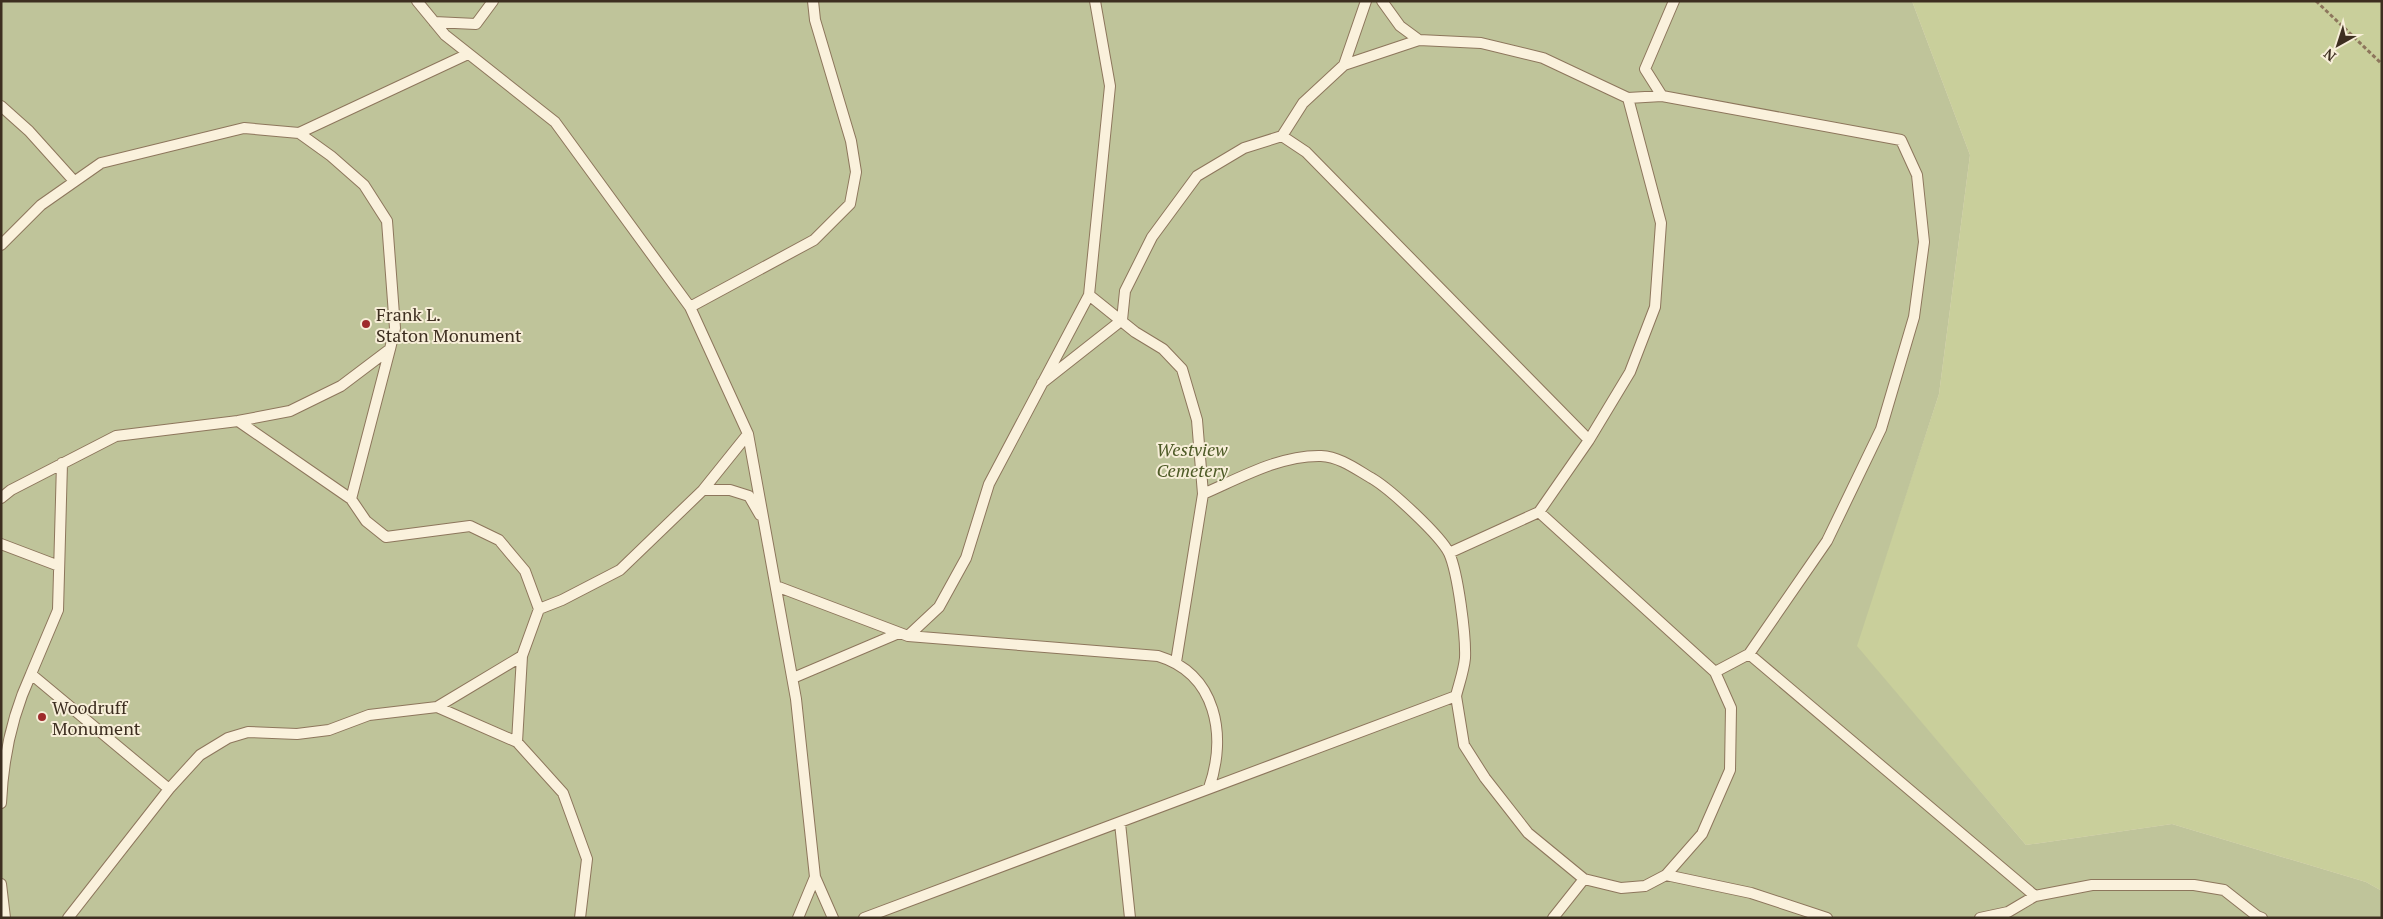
<svg xmlns="http://www.w3.org/2000/svg" width="2383" height="919" font-family="'PT Serif',serif">
  <rect width="100%" height="100%" fill="#f0e4c8"/>
  <!-- green -->
  <path fill="#c9cf9b" d="M1912,1H2382V891L2366,882L2172,824L2026,845L1856,646L1939,394L1970,155Z"/>
  <!-- cemetery -->
  <path fill="#bfc49a" d="M1,1H1912L1970,155L1939,394L1857,646L2026,845L2172,824L2366,882L2382,891V918H1Z"/>
  <g fill="none" stroke-linecap="round" stroke-linejoin="round">
    <!-- lane casing -->
    <g stroke="#8d765c" stroke-width="12">
      <path id="lane" d="M417,1L445,35L555,122L690,307L748,434L796,699L815,877L833,918
        M1382,1L1400,26L1419,40
        M434,22L476,24L493,1
        M1344,65L1366,1
        M1662,96L1645,69L1674,1
        M1628,98L1662,96L1901,140L1917,175L1924,242L1914,317L1881,429L1827,541L1749,654L1715,672
        M1,106L29,131L74,181
        M299,133L468,54
        M1282,136L1306,152L1589,440L1539,512L1449,553
        M1,245L41,205L101,163L244,128L299,133L331,156L364,185L387,221L395,328L390,349L341,386L290,411L238,421L116,436L11,490L1,498
        M1089,295L1135,332L1163,349L1182,369L1197,420L1203,494L1176,662
        M690,307L814,240L850,204L856,172L851,141L815,20L813,1
        M1042,383L1122,320L1125,291L1152,237L1197,176L1244,148L1282,136L1303,103L1344,65L1419,40L1481,43L1543,58L1628,98L1661,223L1655,307L1630,372L1589,440
        M238,421L351,499L366,521L386,537L470,526L499,540L525,571L539,609L522,656L517,742
        M703,490H730L749,496L760,515
        M1203,494C1240,478 1280,455 1321,456C1341,457 1357,470 1373,479C1391,490 1440,535 1449,553C1458,573 1466,636 1465,658C1464,670 1459,684 1456,696
        M351,499L390,349
        M1539,512L1715,672L1731,708L1730,770L1702,834L1666,875L1645,886L1621,888L1584,879
        M1,544L59,566
        M776,586L908,636L1158,656C1217,674 1227,736 1209,788
        M539,609L562,600L620,570L703,490L748,434
        M908,636L939,607L966,558L989,484L1089,295L1110,86L1095,1
        M1749,654L2035,896L2092,885H2194L2224,890L2257,916L2262,918
        M31,674L58,610L62,463
        M793,678L899,633
        M437,707L517,742L563,793L587,859L580,918
        M1,803C3,758 12,715 31,674L169,789
        M1120,823L1130,918
        M1666,875L1751,893L1827,918
        M1,884L5,918
        M68,918L169,789L200,755L228,738L248,732L297,734L329,730L369,715L437,707L522,656
        M798,918L815,877
        M864,918L1456,696L1464,745L1485,778L1528,833L1584,879L1553,918
        M1980,918L2008,912L2035,896"/>
    </g>
    <!-- path -->
    <path stroke="#8d765c" stroke-width="3" stroke-dasharray="4 2.5" stroke-linecap="butt" d="M2316,1L2382,64"/>
    <!-- lane -->
    <use href="#lane" stroke="#faf1dc" stroke-width="10"/>
  </g>
  <!-- markers -->
  <g fill="#9e2a2b" stroke="#f7eed8" stroke-width="2">
    <circle cx="366" cy="324" r="5"/>
    <circle cx="42" cy="717" r="5"/>
  </g>
  <g text-anchor="middle" dominant-baseline="central" stroke-width="4" stroke-linejoin="round" paint-order="stroke">
    <!-- poi labels -->
    <g font-size="18" fill="#3d2e20" stroke="#f7eed8" text-anchor="start">
      <text x="376" y="314">Frank L.<tspan x="376" dy="21">Staton Monument</tspan></text>
      <text x="52" y="707">Woodruff<tspan x="52" dy="21">Monument</tspan></text>
    </g>
    <!-- park labels -->
    <g font-size="18" font-style="italic" fill="#4d5a26" stroke="#f7eed8">
      <text x="1192" y="449">Westview<tspan x="1192" dy="21">Cemetery</tspan></text>
    </g>
  </g>
  <!-- border -->
  <rect width="2383" height="919" fill="none" stroke="#3d2e20" stroke-width="5"/>
  <!-- north arrow -->
  <g transform="translate(2338 45) rotate(219)" stroke="#f7eed8" stroke-width="4" paint-order="stroke">
  <path d="M0-4L9 19L0 12L-9 19Z" fill="#3d2e20"/>
  <text y="-8" font-size="14" font-weight="bold" text-anchor="middle" fill="#3d2e20">N</text>
  </g>
</svg>
